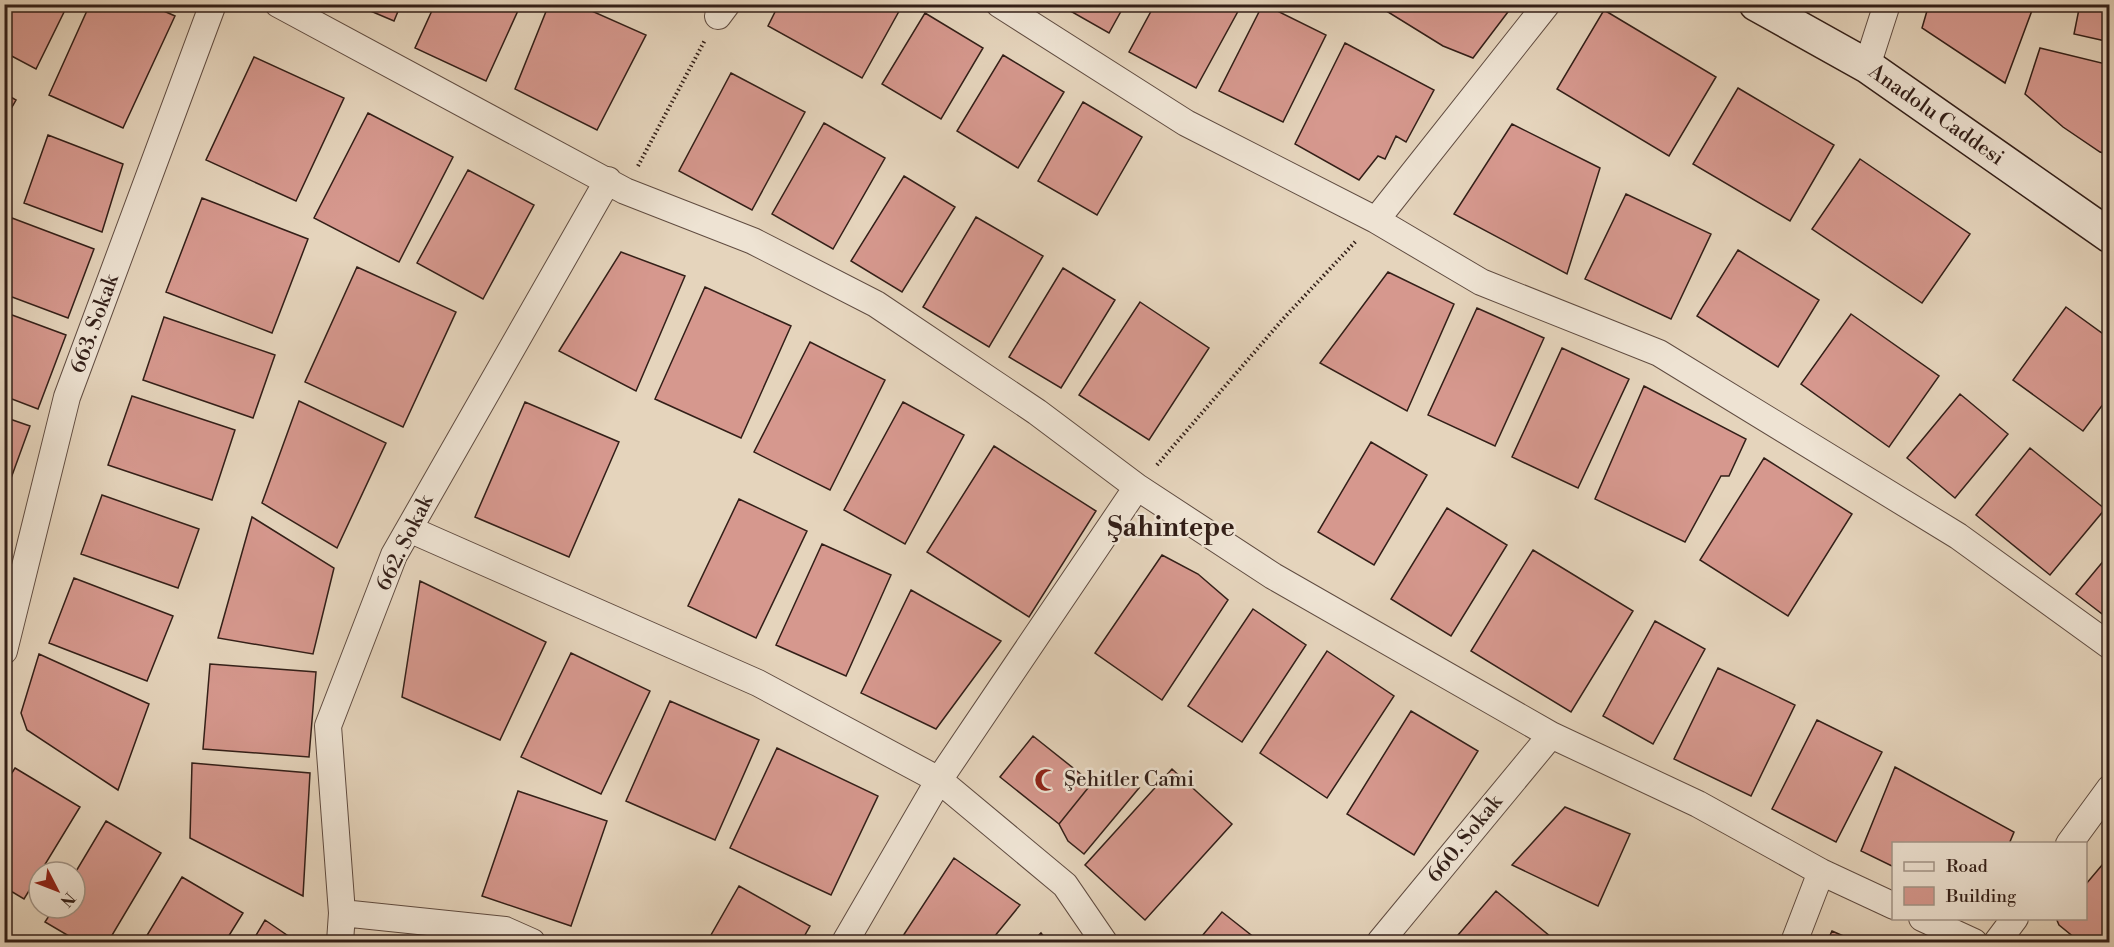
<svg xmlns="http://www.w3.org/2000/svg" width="2114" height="947" font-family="'Libre Bodoni',serif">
  <rect width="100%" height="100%" fill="#e5d4bc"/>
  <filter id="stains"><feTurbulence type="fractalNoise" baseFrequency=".00333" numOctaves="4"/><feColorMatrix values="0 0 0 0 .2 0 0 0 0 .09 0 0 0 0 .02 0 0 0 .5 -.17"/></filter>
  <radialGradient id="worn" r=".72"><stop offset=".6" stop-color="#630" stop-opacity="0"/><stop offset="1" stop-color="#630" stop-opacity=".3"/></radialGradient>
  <!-- building -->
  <path fill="#d6988e" stroke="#331f18" stroke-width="1.5" d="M4,4H68L36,69L4,52Z
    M90,4H148L175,16L123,128L49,95Z
    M354,4H401L394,21Z
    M435,4H521L486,81L415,48Z
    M549,4H576L646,35L597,130L515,89Z
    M779,4H903L862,78L768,26Z
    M1058,4H1125L1109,33Z
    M1155,4H1242L1196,88L1129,52Z
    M1263,4L1326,35L1283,122L1219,91Z
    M1375,4H1514L1473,58L1443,46Z
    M1929,4L2034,5L2005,83L1922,28Z
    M2080,4H2110V42L2074,34Z
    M1604,10L1716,77L1669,156L1557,89Z
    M925,13L983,48L941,119L882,84Z
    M1345,43L1434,90L1406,142L1396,136L1385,159L1378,156L1359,180L1295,144Z
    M2040,48L2110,65V155L2100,152L2063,127L2025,94Z
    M1003,55L1064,92L1018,168L957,131Z
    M254,57L344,98L296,201L206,160Z
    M731,73L805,112L752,210L679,171Z
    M1738,88L1834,145L1790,221L1693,164Z
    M4,93L16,100L4,121Z
    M1083,102L1142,137L1097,215L1038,181Z
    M368,113L453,157L399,262L314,218Z
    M824,123L885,158L833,249L772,214Z
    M1512,124L1600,168L1567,274L1454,214Z
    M48,135L123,164L102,232L24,203Z
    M1860,159L1970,234L1922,303L1812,229Z
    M468,170L534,205L483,299L417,263Z
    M904,176L955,207L902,292L851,261Z
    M1626,194L1711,234L1671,319L1585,279Z
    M202,198L308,239L272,333L166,292Z
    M976,217L1043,256L989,347L923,307Z
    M12,218L94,249L68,318L4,294V239Z
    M1738,250L1819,300L1778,367L1697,316Z
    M621,252L685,276L636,391L559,351Z
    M357,267L456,312L403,427L305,382Z
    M1063,268L1115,300L1061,388L1009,357Z
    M1388,272L1454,304L1407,411L1320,363Z
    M705,287L791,326L741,438L655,399Z
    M1140,302L1209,348L1149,440L1079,395Z
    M2066,307L2110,339V395L2083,431L2013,380Z
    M1477,308L1544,338L1495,446L1428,415Z
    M4,312L66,335L38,409L4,396Z
    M1851,314L1939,376L1889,447L1801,384Z
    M164,317L275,355L253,418L143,380Z
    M810,342L885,380L830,490L754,452Z
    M1562,348L1629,379L1578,488L1512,457Z
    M1644,386L1746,439L1729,476H1721L1685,542L1595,499Z
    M1960,394L2008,434L1955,498L1907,458Z
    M132,396L235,430L212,500L108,465Z
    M299,401L386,443L337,548L262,503Z
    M525,402L619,442L569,557L475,517Z
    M903,402L964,435L905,544L844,510Z
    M4,417L30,426L6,492H4Z
    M1371,442L1427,475L1374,565L1318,532Z
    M994,446L1096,511L1029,617L927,552Z
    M2030,448L2105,509L2050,575L1976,515Z
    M1764,458L1852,514L1788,616L1700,560Z
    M102,495L199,529L178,588L81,554Z
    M739,499L807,531L756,638L688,606Z
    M1447,508L1507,545L1451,636L1391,599Z
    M252,517L334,568L313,654L218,638Z
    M822,544L891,575L846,676L776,645Z
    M1533,550L1633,611L1571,712L1471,651Z
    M2110,553V620L2076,594Z
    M1162,555L1198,574L1228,600L1162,700L1095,653Z
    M74,578L173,616L147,681L49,643Z
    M420,581L546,642L500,740L402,697Z
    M911,590L1001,641L936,729L861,693Z
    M1253,609L1306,645L1242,742L1188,706Z
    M1655,621L1705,649L1653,744L1603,716Z
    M1327,651L1394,696L1327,798L1260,753Z
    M571,653L650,691L601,794L521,757Z
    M39,654L149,704L118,790L27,730L21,713Z
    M210,664L316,672L309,757L203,749Z
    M1718,668L1795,705L1751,796L1674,759Z
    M670,701L759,740L715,840L626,801Z
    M1411,711L1478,751L1414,855L1347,814Z
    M1817,720L1882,752L1836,842L1772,809Z
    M1033,736L1092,783L1059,824L1000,777Z
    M777,748L878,796L831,895L730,848Z
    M192,763L310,773L303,896L190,838Z
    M1895,767L2014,832L2009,844H1894V867L1861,851Z
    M15,768L80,807L24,899L4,887V785Z
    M1172,769L1232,824L1145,920L1085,865Z
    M1092,783L1139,788L1084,854L1068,841L1059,824Z
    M518,791L607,821L571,926L482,896Z
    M1565,807L1630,834L1598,906L1512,865Z
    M106,821L161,853L108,942H79L45,922L54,908H75V873Z
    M954,858L1020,905L990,942H899Z
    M2108,858L2110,942H2080L2059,925L2056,918H2086V884Z
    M182,877L243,913L225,942H143Z
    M739,886L810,926L801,942H707Z
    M1496,891L1557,942H1452Z
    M1222,912L1260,942H1197Z
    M265,920L297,942H252Z
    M1832,931L1857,942H1827Z
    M1041,933L1048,942H1032Z"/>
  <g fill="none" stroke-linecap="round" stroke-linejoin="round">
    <!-- street casing -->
    <g stroke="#604c41" stroke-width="28">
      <path id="street" d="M278,4L625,191L753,241L876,304L1037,412L1137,487L1273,576L1551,735L1698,804L1821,872L1894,906
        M999,4L1186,123L1376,220L1481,282L1659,353L1958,536L2110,646
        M718,16L727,4
        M1867,66L1887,4
        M1376,220L1547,4
        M409,529L758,683L939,780L1065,885L1104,942
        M4,651L67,397L213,4
        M2069,844L2110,788
        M342,913L505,930L532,942
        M1922,918L1974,942
        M340,942L342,913L328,726L394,555L608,180
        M845,942L939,780L1137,487
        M1380,942L1551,735
        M1794,942L1821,872
        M1997,942L2015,918"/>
    </g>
    <!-- secondary casing -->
    <g stroke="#331f18" stroke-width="36">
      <path id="secondary" d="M1756,4L1867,66L2110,236"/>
    </g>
    <!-- path -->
    <path stroke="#331f18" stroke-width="4" stroke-dasharray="1.5 3" stroke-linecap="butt" d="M638,166L705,40
      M1157,465L1283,319L1357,240"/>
    <!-- street -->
    <use href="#street" stroke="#eee3d3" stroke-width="26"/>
    <!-- secondary -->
    <use href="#secondary" stroke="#eee3d3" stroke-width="33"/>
  </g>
  <!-- icons -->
  <defs>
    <g id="mosque-bare" transform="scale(1.8)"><path d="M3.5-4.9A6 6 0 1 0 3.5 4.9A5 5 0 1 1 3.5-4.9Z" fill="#8f2418" stroke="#eee3d3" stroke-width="2.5" paint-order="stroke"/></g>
  </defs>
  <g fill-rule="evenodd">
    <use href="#mosque-bare" x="1046" y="780"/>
  </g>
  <g text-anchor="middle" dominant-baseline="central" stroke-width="5" stroke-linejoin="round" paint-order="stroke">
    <!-- street labels -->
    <g font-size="21" fill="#331f18" stroke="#eee3d3">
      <text transform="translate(1936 115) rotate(35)">Anadolu Caddesi</text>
      <text transform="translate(95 324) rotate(-70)">663. Sokak</text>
      <text transform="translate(405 543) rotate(-64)">662. Sokak</text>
      <text transform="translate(1465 839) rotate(-51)">660. Sokak</text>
    </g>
    <!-- poi labels -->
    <g font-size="21" fill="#331f18" stroke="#eee3d3" text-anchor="start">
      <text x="1064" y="780">Şehitler Cami</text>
    </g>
    <!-- district labels -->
    <g font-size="27" font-weight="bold" fill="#331f18" stroke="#eee3d3">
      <text x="1171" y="528">Şahintepe</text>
    </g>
  </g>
  <!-- margin -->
  <rect width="2114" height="947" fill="none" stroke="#e5d4bc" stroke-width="24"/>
  <rect x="6" y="6" width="2102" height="935" fill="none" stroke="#331f18" stroke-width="3"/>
  <rect x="12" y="12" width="2090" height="923" fill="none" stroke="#331f18" stroke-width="1.5"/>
  <!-- legend -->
  <rect x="1892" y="842" width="195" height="78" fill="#eee3d3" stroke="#a39588" stroke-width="1.5"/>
  <rect x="1904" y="862" width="30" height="9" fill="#eee3d3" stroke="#a39588" stroke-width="1.5"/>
  <text x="1946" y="872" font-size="18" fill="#331f18">Road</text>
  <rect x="1904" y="887" width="30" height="18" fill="#d6988e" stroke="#a39588" stroke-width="1.5"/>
  <text x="1946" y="902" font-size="18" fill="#331f18">Building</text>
  <!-- north arrow -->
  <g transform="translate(57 890) rotate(132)"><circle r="28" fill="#eee3d3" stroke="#a39588" stroke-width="1.5"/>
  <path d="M0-4.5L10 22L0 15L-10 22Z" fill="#8f2418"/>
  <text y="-9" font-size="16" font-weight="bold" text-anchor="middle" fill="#331f18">N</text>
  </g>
  <rect width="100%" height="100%" filter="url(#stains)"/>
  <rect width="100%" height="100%" fill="url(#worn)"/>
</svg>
